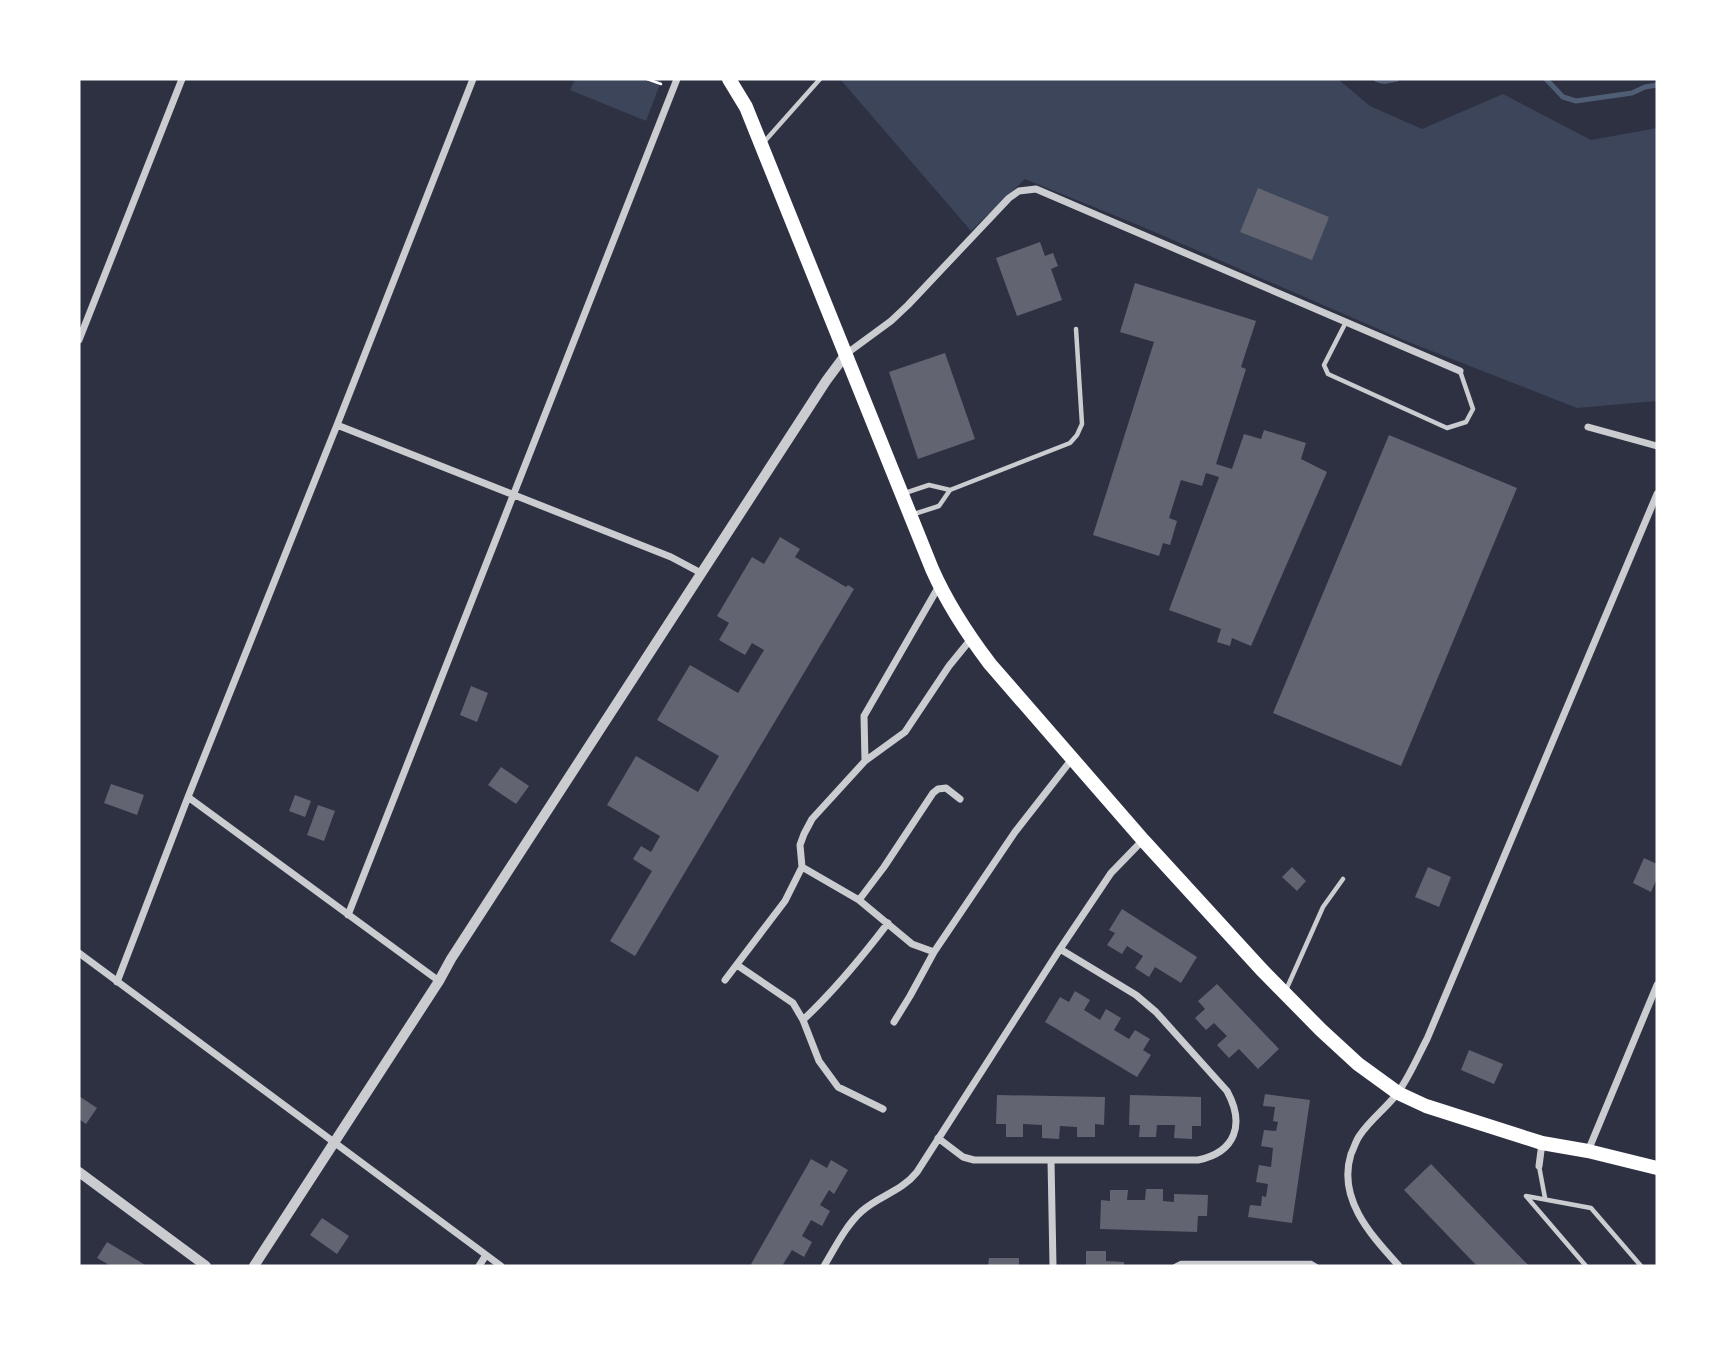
<svg xmlns="http://www.w3.org/2000/svg" width="1736" height="1345" font-family="'Space Grotesk',sans-serif">
  <rect width="100%" height="100%" fill="#2d3142"/>
  <!-- green -->
  <path fill="#3c4559" d="M575,79H662L646,121L570,90Z
    M840,79H1338L1370,106L1422,129L1503,94L1591,140L1657,128V401L1577,408L1406,341L1143,227L1025,179L971,231Z"/>
  <g fill="none" stroke-linecap="round" stroke-linejoin="round">
    <!-- stream -->
    <path stroke="#4f5d75" stroke-width="5" d="M1376,79C1383,83 1389,81 1397,79
      M1546,79L1563,97L1576,101L1632,93L1645,87L1657,85"/>
  </g>
  <!-- building -->
  <path fill="#626471" d="M1258,188L1329,217L1312,260L1240,232Z
    M1040,242L1045,256L1053,253L1058,266L1051,269L1062,300L1017,316L996,258Z
    M1135,283L1256,321L1241,367L1246,369L1216,464L1232,469L1244,434L1261,439L1264,430L1306,443L1301,459L1327,472L1251,646L1232,638L1230,646L1217,642L1221,629L1169,610L1219,477L1206,473L1202,486L1181,480L1169,518L1177,521L1170,545L1163,543L1159,556L1093,535L1154,342L1120,332Z
    M945,353L975,439L918,459L889,372Z
    M1389,435L1517,488L1401,766L1273,713Z
    M780,537L800,549L795,557L846,587L848,585L854,589L635,956L610,941L652,871L633,859L641,846L651,852L660,836L607,805L636,756L698,792L719,756L657,720L690,665L738,693L764,650L752,643L745,655L719,640L729,623L717,616L752,557L764,564Z
    M471,686L488,693L477,722L460,715Z
    M501,767L529,786L516,804L488,785Z
    M111,784L144,795L137,815L104,803Z
    M295,795L311,801L305,817L289,811Z
    M318,805L335,811L324,841L307,835Z
    M1644,858L1657,864V878L1651,892L1633,883Z
    M1292,867L1306,881L1297,891L1282,877Z
    M1428,867L1451,877L1439,907L1415,897Z
    M1122,909L1197,957L1181,983L1155,967L1149,977L1135,968L1143,956L1127,946L1122,954L1107,945L1115,933L1109,930Z
    M1217,984L1279,1049L1258,1069L1239,1049L1229,1058L1217,1045L1227,1036L1214,1023L1206,1030L1195,1018L1205,1009L1198,1001Z
    M1075,991L1090,1000L1084,1010L1100,1020L1106,1009L1121,1018L1114,1030L1129,1039L1135,1030L1150,1039L1143,1050L1151,1055L1137,1077L1045,1022L1060,997L1069,1002Z
    M1469,1050L1503,1064L1494,1084L1461,1070Z
    M1265,1094L1310,1100L1292,1223L1248,1217L1250,1205L1261,1206L1262,1196L1266,1197L1268,1184L1256,1182L1259,1165L1271,1167L1273,1148L1261,1146L1264,1130L1276,1131L1278,1122L1273,1121L1275,1107L1263,1106Z
    M997,1095L1105,1097L1104,1125L1095,1124V1137H1077V1127L1060,1126L1059,1139L1042,1138V1125L1023,1124V1137H1006V1124H996Z
    M1130,1095L1201,1097V1126H1192V1139L1174,1138L1175,1125H1157L1156,1137H1139L1140,1125H1129Z
    M79,1096L97,1108L86,1124L79,1119Z
    M811,1159L827,1168L831,1160L848,1170L834,1194L829,1190L820,1205L830,1211L822,1226L811,1220L802,1236L812,1242L804,1257L792,1250L782,1266H750Z
    M1431,1164L1529,1266H1477L1404,1190Z
    M1146,1189H1163V1201L1174,1202V1194L1208,1195L1207,1216H1198L1197,1232L1100,1229L1101,1200L1110,1201V1190H1128L1127,1200H1145Z
    M322,1218L349,1236L337,1254L310,1235Z
    M107,1242L147,1266H111L97,1258Z
    M1086,1251H1106V1261L1124,1262V1266H1086Z
    M989,1258H1019V1266H988Z"/>
  <g fill="none" stroke-linecap="round" stroke-linejoin="round">
    <!-- path -->
    <path stroke="#fff" stroke-width="2.5" d="M647,79L661,84"/>
    <!-- service -->
    <path stroke="#caccd0" stroke-width="4.5" d="M764,142L820,79
      M1346,322L1324,365L1328,374L1447,428L1466,422L1473,409L1460,371
      M950,490L1070,443L1077,435L1082,424L1076,329
      M905,493L929,485L950,490L939,506L914,514
      M1286,990L1323,907L1343,879
      M1539,1166L1545,1198
      M1175,1266L1181,1263H1311L1316,1266
      M1586,1266L1526,1196L1591,1208L1641,1266"/>
    <!-- minor -->
    <path stroke="#caccd0" stroke-width="7" d="M79,340L182,79
      M846,354L891,321L908,305L1009,198L1019,191L1036,189L1460,371
      M337,425L671,557L701,573
      M1588,427L1657,446
      M865,761L864,716L939,586
      M188,797L439,981
      M859,900L884,867L933,793L938,789L946,788L960,799
      M348,915L677,79
      M934,952L912,944L859,900L802,867L800,845L804,834L812,819L865,761L905,732L949,666L971,639
      M79,953L501,1266
      M737,965L793,1003L803,1020L819,1061L838,1087L883,1109
      M725,980L785,901L802,867
      M117,982L188,797L337,425L473,79
      M803,1020C835,990 862,957 888,923
      M894,1022L910,996L934,952L1015,832L1072,759
      M938,1138L963,1157L974,1160H1198C1236,1152 1245,1124 1227,1091L1156,1012L1136,995L1060,949
      M1588,1151L1657,985
      M1051,1160L1053,1266
      M1539,1166L1542,1143
      M479,1266L486,1255
      M824,1266C835,1248 846,1225 862,1211C880,1195 901,1192 917,1172L1060,949L1111,873L1143,840
      M1399,1266C1371,1235 1337,1199 1351,1154C1354,1148 1356,1140 1360,1135C1370,1120 1385,1109 1396,1095C1408,1080 1418,1056 1427,1039L1657,494"/>
    <!-- tertiary -->
    <path stroke="#caccd0" stroke-width="10" d="M79,1172L206,1266
      M254,1266L439,981L451,959L826,381L846,354"/>
    <!-- primary -->
    <path stroke="#fff" stroke-width="14" d="M729,79L746,107L932,569C947,603 968,635 990,664L1143,840L1261,969L1321,1030L1358,1064L1398,1093L1426,1106L1542,1143L1588,1151L1657,1168"/>
  </g>
  <!-- border -->
  <rect width="1736" height="1345" fill="none" stroke="#ffffff" stroke-width="161"/>
</svg>
